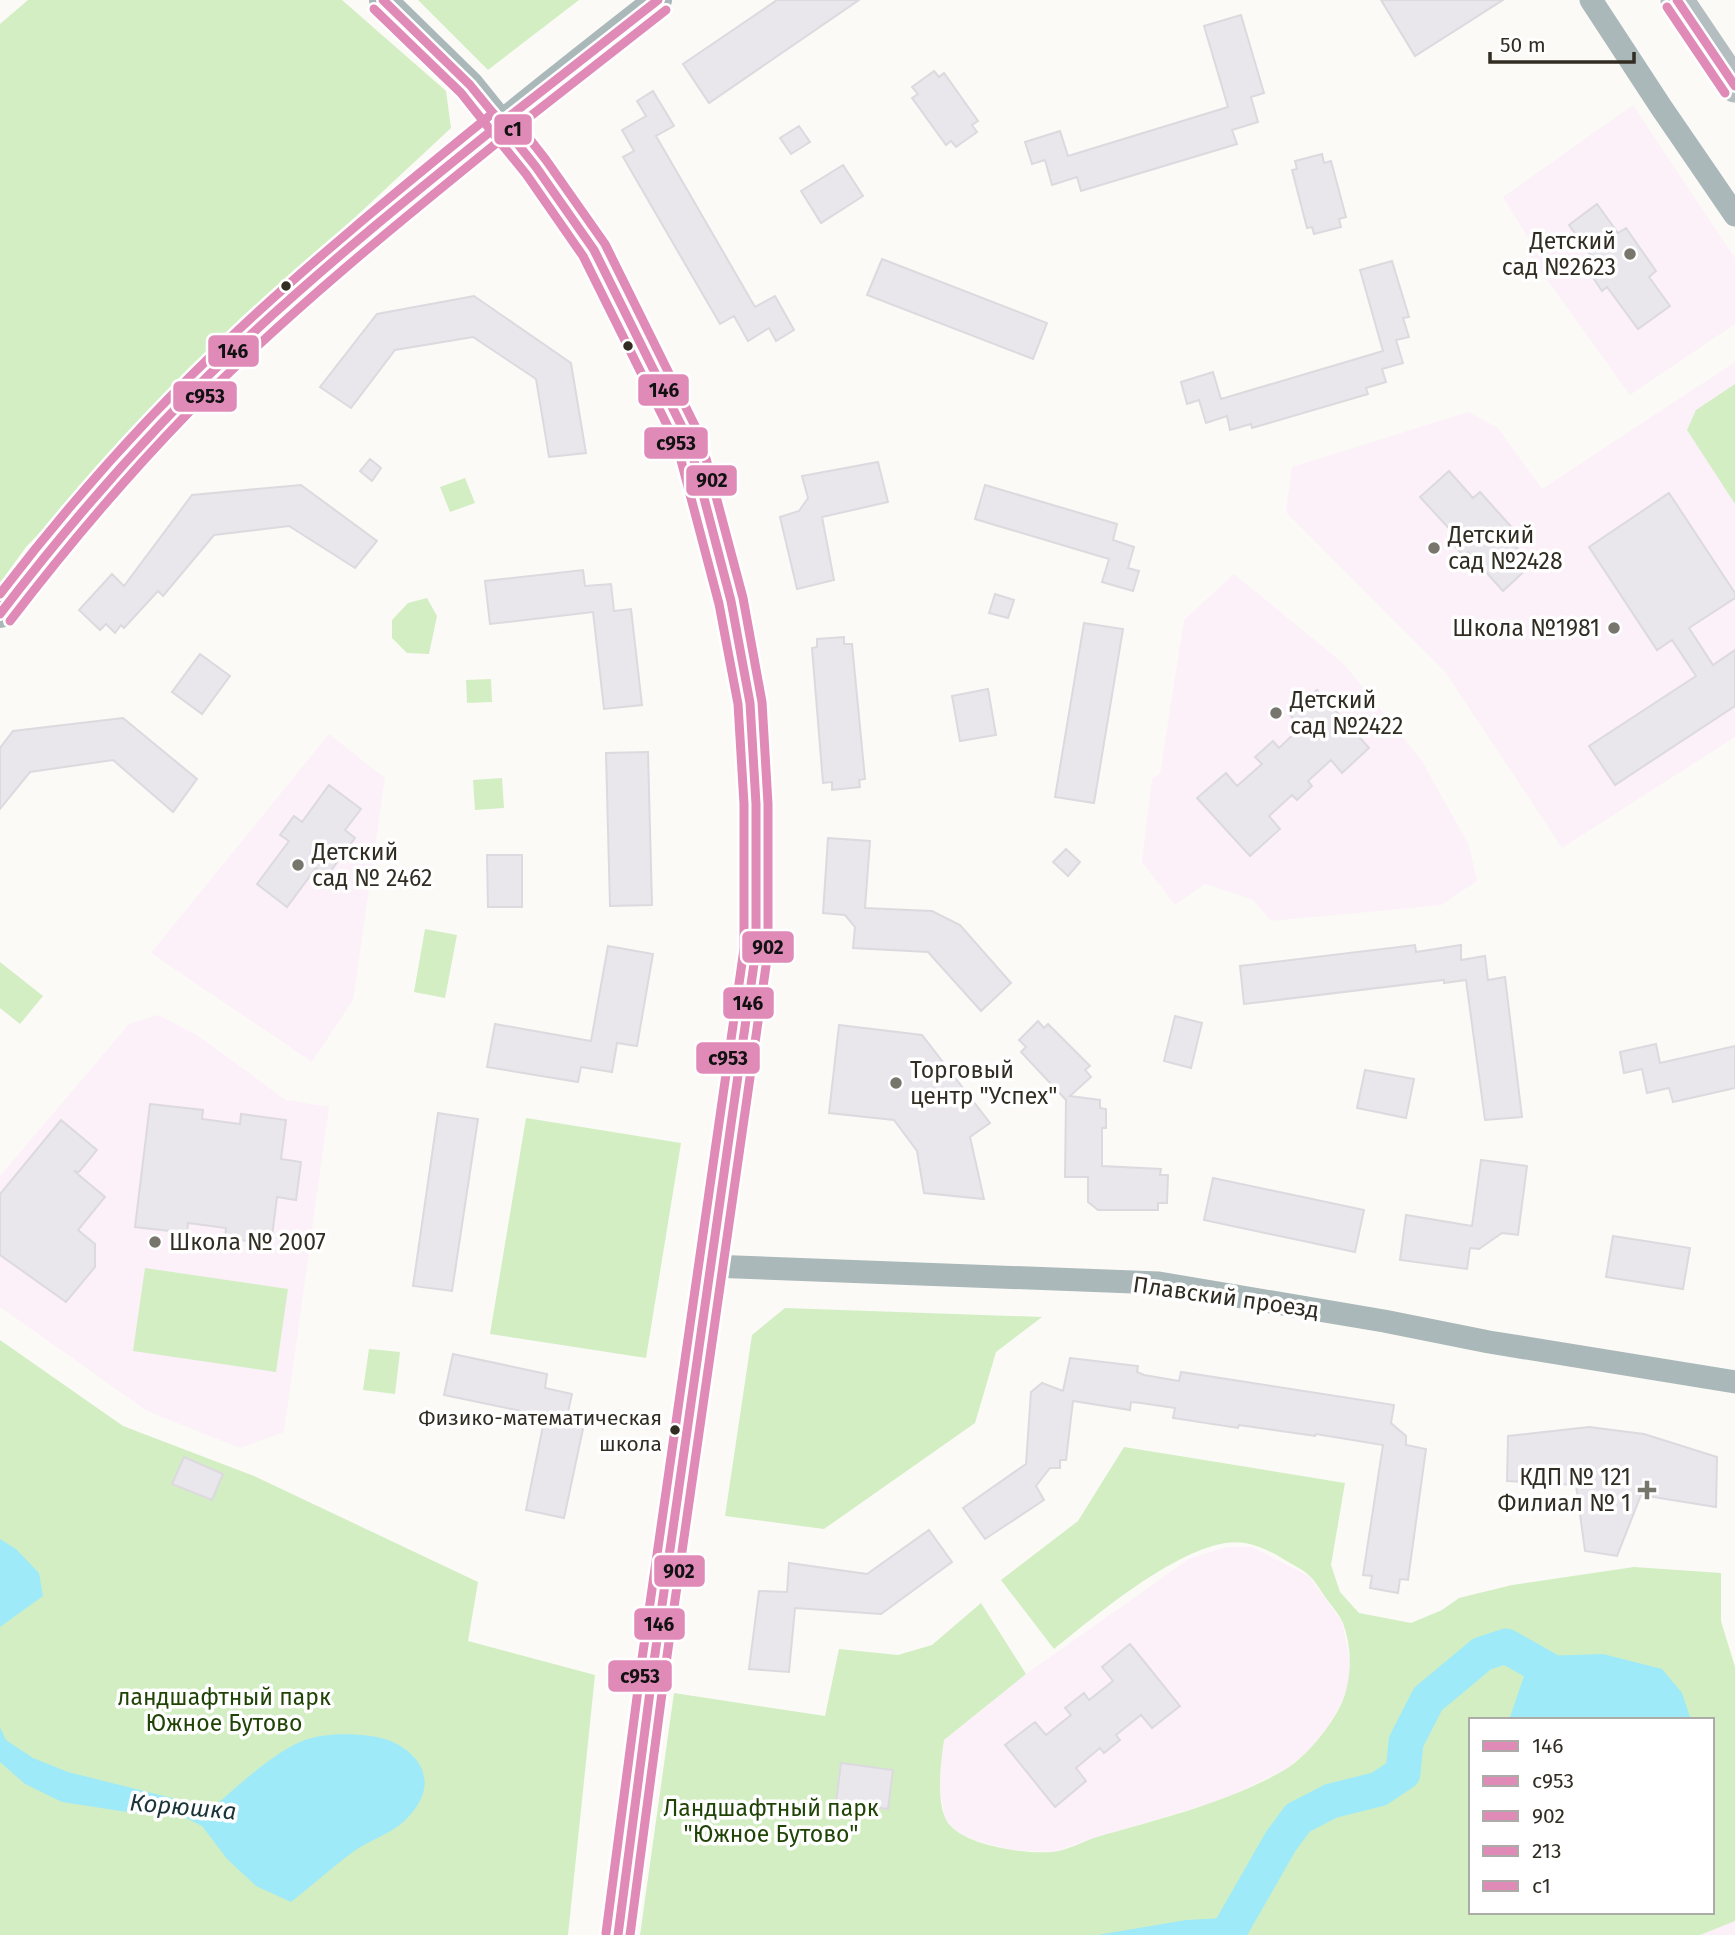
<svg xmlns="http://www.w3.org/2000/svg" width="1735" height="1935" font-family="'Fira Sans',sans-serif">
  <rect width="100%" height="100%" fill="#fbfaf7"/>
  <!-- education -->
  <path fill="#fcf1f9" d="M1633,105L1735,258V324L1630,395L1525,249L1529,239L1503,197Z
    M1735,362V737L1562,848L1445,672L1286,512L1292,467L1468,412L1498,428L1542,489Z
    M1234,574L1344,664L1422,761L1469,845L1477,881L1441,905L1271,921L1253,900L1205,884L1175,905L1142,862L1152,779L1160,774L1184,620Z
    M329,734L385,778L353,1000L312,1062L151,953Z
    M158,1015L197,1035L286,1100L329,1107L284,1432L240,1448L147,1411L0,1307V1176L129,1024Z
    M1226,1547H1252L1309,1576L1342,1622L1351,1665L1346,1695L1320,1740L1288,1768L1224,1799L1084,1841L1055,1852L1013,1850L977,1841L957,1832L946,1821L938,1782L944,1740L1026,1674L1189,1559Z
    M1735,1921V1935H1700Z"/>
  <!-- green -->
  <path fill="#d3eec3" fill-rule="evenodd" d="M28,0H342L446,91L451,128L251,314L26,547L0,583V24Z
    M418,0H579L488,70Z
    M1735,384V504L1687,430L1696,410Z
    M465,478L475,503L450,512L440,487Z
    M427,598L437,616L429,654L407,653L392,638V620L408,603Z
    M491,679L492,702L467,703L466,680Z
    M502,778L504,808L475,810L473,780Z
    M425,929L457,935L445,998L414,992Z
    M0,962L43,996L20,1024L0,1008Z
    M526,1118L681,1143L646,1358L490,1334Z
    M145,1268L288,1289L276,1372L133,1351Z
    M785,1308L1042,1317L996,1352L975,1423L824,1529L725,1516L752,1335Z
    M0,1340L123,1426L254,1476L478,1582L468,1641L595,1675L568,1935H0Z
    M369,1349L400,1352L395,1394L363,1390Z
    M1124,1447L1345,1483L1331,1565L1340,1592L1359,1613L1411,1623L1442,1610L1459,1598L1512,1585L1634,1567L1721,1573V1621L1735,1667V1921L1700,1935H640L674,1693L825,1716L839,1649L898,1655L932,1645L981,1603L1026,1674L944,1740C941,1761 935,1804 948,1823C965,1846 1025,1854 1052,1852C1067,1851 1083,1841 1097,1837C1162,1818 1228,1803 1286,1769C1308,1756 1340,1716 1346,1691C1352,1668 1351,1645 1343,1623C1339,1614 1331,1605 1325,1597C1310,1573 1308,1573 1283,1559C1272,1552 1258,1545 1245,1543C1192,1533 1094,1617 1054,1649L1001,1580L1078,1521ZM1471,1720H1712V1912H1471Z"/>
  <!-- water -->
  <path fill="#9feaf9" d="M0,1539L16,1549L39,1573L43,1596L0,1627Z
    M1603,1654L1662,1669L1682,1693L1691,1720H1509L1527,1667L1541,1656Z
    M0,1727L6,1740L33,1758L68,1772L188,1802L218,1803C241,1783 279,1748 308,1739C329,1732 368,1733 388,1740C417,1751 436,1777 417,1806C398,1834 379,1834 353,1852C332,1867 312,1886 291,1902L256,1886L227,1859L202,1826L182,1816L127,1812L62,1802L25,1784L0,1762Z
    M1224,1918L1231,1935H1097L1186,1920Z"/>
  <g fill="none" stroke-linecap="round" stroke-linejoin="round">
    <!-- river -->
    <path stroke="#9feaf9" stroke-width="35" d="M1223,1935L1230,1930L1281,1841L1298,1818L1331,1801L1379,1789L1403,1773L1406,1742L1428,1699L1482,1654L1506,1646L1575,1685L1607,1720"/>
  </g>
  <!-- building -->
  <path fill="#e9e6ec" stroke="#dcdade" stroke-width="2" d="M777,0H859L709,103L683,64Z
    M1381,0H1503L1415,56Z
    M1241,15L1264,93L1251,97L1258,122L1232,130L1237,144L1081,191L1077,177L1052,185L1045,160L1032,164L1025,142L1060,131L1068,156L1228,107L1204,26Z
    M934,71L939,77L944,73L978,121L972,125L977,132L956,147L951,141L946,145L912,98L918,94L912,87Z
    M653,91L674,126L656,136L755,307L775,296L794,330L776,341L769,328L748,341L734,316L720,324L623,157L634,151L622,130L646,116L637,101Z
    M799,126L810,142L791,154L780,138Z
    M1322,154L1324,163L1331,161L1346,217L1339,219L1341,227L1314,234L1312,227L1307,228L1292,170L1297,169L1295,161Z
    M843,165L863,196L821,223L801,191Z
    M1597,204L1618,233L1626,228L1656,271L1649,277L1670,306L1638,329L1607,287L1602,291L1590,273L1599,267L1569,225Z
    M882,259L1047,323L1033,359L867,295Z
    M1392,261L1409,317L1403,318L1409,337L1396,340L1403,363L1382,369L1386,382L1366,388L1368,394L1252,428L1251,424L1230,430L1227,416L1206,423L1199,400L1187,404L1181,382L1213,372L1221,399L1383,351L1360,270Z
    M474,296L571,363L586,453L549,457L536,379L473,337L395,350L351,408L320,387L377,314Z
    M370,459L381,468L372,481L360,471Z
    M878,462L888,502L822,517L834,580L797,589L780,517L799,511L808,498L802,476Z
    M1449,471L1473,498L1480,492L1515,531L1508,538L1532,564L1503,591L1468,552L1464,556L1450,541L1455,535L1420,497Z
    M301,485L377,541L355,568L289,526L214,535L163,596L158,591L124,628L121,625L115,633L106,624L100,630L79,610L112,574L124,586L192,495Z
    M985,485L1117,524L1113,540L1134,547L1128,568L1139,571L1133,591L1102,582L1109,559L975,519Z
    M1669,493L1735,593V598L1689,628L1713,665L1735,650V706L1615,785L1589,746L1696,676L1672,640L1657,650L1589,547Z
    M583,570L585,586L611,584L614,611L631,609L642,705L604,709L593,612L490,624L485,581Z
    M995,594L1014,600L1008,618L989,613Z
    M1084,623L1123,629L1094,803L1055,797Z
    M844,637V644H852L865,779L859,780L860,787L832,790V782L823,783L812,648L817,647V639Z
    M200,654L230,676L202,714L172,692Z
    M988,689L996,735L960,741L952,696Z
    M1317,690L1369,748L1342,773L1331,760L1308,781L1312,786L1297,800L1292,795L1269,816L1280,829L1250,856L1197,798L1226,773L1237,786L1262,764L1255,757L1273,741L1279,748L1301,727L1290,715Z
    M123,718L197,779L173,812L113,760L30,772L0,809V748L13,731Z
    M648,752L652,905L610,906L606,753Z
    M329,785L361,809L345,830L355,838L327,876L316,868L287,907L257,884L289,841L280,835L294,816L302,822Z
    M828,838L870,841L865,908L932,911L960,925L1011,983L981,1011L928,952L853,948L855,927L845,915L823,913Z
    M1066,849L1080,862L1068,876L1053,862Z
    M487,855H522V907H488Z
    M1415,945L1416,952L1461,945V960L1485,956L1488,980L1505,977L1522,1117L1485,1120L1466,980L1444,983V980L1244,1004L1240,966Z
    M608,946L653,954L637,1046L617,1043L612,1072L581,1067L578,1082L487,1067L495,1024L591,1041Z
    M1175,1016L1202,1023L1191,1068L1164,1061Z
    M1038,1021L1044,1028L1048,1024L1090,1066L1085,1070L1091,1077L1070,1096L1100,1100V1108L1106,1109V1128H1102V1166L1161,1169L1160,1175H1168L1167,1203H1158V1210H1098L1088,1202V1177H1065L1066,1100L1021,1052L1026,1047L1019,1040Z
    M839,1025L922,1035L990,1123L970,1137L984,1199L924,1193L917,1151L894,1120L829,1113Z
    M1656,1044L1660,1063L1735,1046V1088L1673,1102L1669,1088L1647,1093L1642,1069L1624,1073L1620,1052Z
    M1365,1070L1414,1079L1406,1118L1357,1108Z
    M150,1104L203,1110L202,1119L240,1124L241,1114L286,1120L281,1159L301,1162L296,1200L277,1197L271,1244L225,1238L226,1228L188,1223L187,1233L135,1227Z
    M438,1113L478,1119L452,1291L413,1286Z
    M61,1120L97,1150L79,1172L74,1171L105,1197L78,1230L95,1244V1267L66,1302L0,1255V1194Z
    M1481,1160L1527,1166L1518,1235L1502,1233L1479,1249L1470,1248L1467,1269L1400,1260L1406,1215L1472,1226Z
    M1213,1178L1364,1210L1355,1252L1204,1220Z
    M1613,1236L1690,1248L1683,1289L1606,1277Z
    M453,1354L547,1374L545,1388L572,1394L566,1421L584,1424L564,1518L526,1510L545,1416L444,1395Z
    M1070,1358L1138,1366L1137,1372L1144,1375L1179,1381L1181,1372L1394,1405L1391,1423L1406,1436V1445L1426,1449L1408,1580L1400,1579L1398,1593L1370,1588L1372,1576L1363,1575L1383,1445L1316,1434L1315,1436L1239,1425L1238,1428L1173,1418L1175,1408L1141,1403L1131,1402L1130,1410L1073,1401L1066,1460H1060V1468H1050L1036,1486L1044,1500L985,1539L963,1508L1026,1464L1031,1392L1042,1383L1063,1391Z
    M1589,1427L1644,1434L1717,1457L1716,1507L1641,1495L1617,1556L1585,1551L1576,1485L1507,1481L1508,1436Z
    M184,1457L223,1474L212,1500L172,1484Z
    M929,1530L952,1562L881,1614L795,1608L789,1672L749,1669L759,1591L787,1592L789,1563L867,1574Z
    M1130,1644L1180,1706L1152,1728L1141,1715L1116,1735L1120,1740L1104,1753L1100,1748L1076,1768L1086,1781L1055,1807L1005,1745L1035,1722L1046,1735L1071,1715L1065,1708L1084,1693L1089,1700L1113,1681L1102,1667Z
    M841,1763L893,1770L888,1809L836,1802Z"/>
  <g fill="none" stroke-linecap="round" stroke-linejoin="round">
    <!-- minor -->
    <path stroke="#aab8ba" stroke-width="23" d="M1591,0L1661,107L1735,215
      M710,1266L1159,1283L1384,1321L1489,1342L1735,1382"/>
    <!-- tertiary -->
    <path stroke="#aab8ba" stroke-width="28" d="M383,0L470,85L536,167L594,250L640,339L689,441L731,601L750,703L756,804V950L654,1661L618,1935
      M0,614C63,530 133,450 208,376C265,318 327,266 390,215C478,142 567,71 658,0"/>
    <!-- secondary -->
    <path stroke="#b4bec1" stroke-width="33" d="M1677,0L1735,86"/>
    <!-- bus-1 casing -->
    <g stroke="#fff" stroke-width="14">
      <path id="bus-1" d="M501,123L536,167L594,250L689,441L731,601L750,703L756,804V950L654,1661L618,1935
        M0,614C74,517 154,426 243,342C325,265 413,194 501,123"/>
    </g>
    <!-- bus-2 casing -->
    <g stroke="#fff" stroke-width="14">
      <path id="bus-2" d="M491,131L526,174L583,256L677,445L719,604L738,704L744,804V949L642,1659L606,1933
        M10,621C66,548 125,478 189,412C289,311 399,222 509,133"/>
    </g>
    <!-- bus-3 casing -->
    <g stroke="#fff" stroke-width="14">
      <path id="bus-3" d="M511,115L546,160L605,244L700,436L743,598L762,702L768,804V952L666,1663L630,1935
        M0,594C71,501 149,414 234,334C317,256 405,185 493,113"/>
    </g>
    <!-- bus-4 casing -->
    <g stroke="#fff" stroke-width="14">
      <path id="bus-4" d="M383,0L470,85L501,123
        M1677,0L1735,86
        M501,123L658,0"/>
    </g>
    <!-- bus-5 casing -->
    <g stroke="#fff" stroke-width="14">
      <path id="bus-5" d="M1667,7L1725,93
        M374,9L461,93L492,132L501,135L509,133L666,10"/>
    </g>
    <!-- bus-1 -->
    <use href="#bus-1" stroke="#e08ab8" stroke-width="9"/>
    <!-- bus-2 -->
    <use href="#bus-2" stroke="#e08ab8" stroke-width="9"/>
    <!-- bus-3 -->
    <use href="#bus-3" stroke="#e08ab8" stroke-width="9"/>
    <!-- bus-4 -->
    <use href="#bus-4" stroke="#e08ab8" stroke-width="9"/>
    <!-- bus-5 -->
    <use href="#bus-5" stroke="#e08ab8" stroke-width="9"/>
  </g>
  <!-- markers -->
  <g fill="#78756d" stroke="#fff" stroke-width="2.5">
    <circle cx="1630" cy="254" r="7"/>
    <circle cx="1434" cy="548" r="7"/>
    <circle cx="1614" cy="628" r="7"/>
    <circle cx="1276" cy="713" r="7"/>
    <circle cx="298" cy="865" r="7"/>
    <circle cx="896" cy="1083" r="7"/>
    <circle cx="155" cy="1242" r="7"/>
    <path d="M1643.5 1479.5h7v7h7v7h-7v7h-7v-7h-7v-7h7z"/>
  </g>
  <g fill="#322d23" stroke="#fff" stroke-width="2.5">
    <circle cx="286" cy="286" r="6"/>
    <circle cx="628" cy="346" r="6"/>
    <circle cx="675" cy="1430" r="6"/>
  </g>
  <g text-anchor="middle" dominant-baseline="central" stroke-width="7" stroke-linejoin="round" paint-order="stroke">
    <!-- bus labels -->
    <g font-size="21" fill="#322d23" stroke="#fff" text-anchor="end">
      <text x="662" y="1418">Физико-математическая<tspan x="662" dy="26">школа</tspan></text>
    </g>
    <!-- poi labels -->
    <g font-size="23" fill="#322d23" stroke="#fff" text-anchor="start">
      <text x="1616" y="241" text-anchor="end">Детский<tspan x="1616" dy="26">сад №2623</tspan></text>
      <text x="1448" y="535">Детский<tspan x="1448" dy="26">сад №2428</tspan></text>
      <text x="1600" y="628" text-anchor="end">Школа №1981</text>
      <text x="1290" y="700">Детский<tspan x="1290" dy="26">сад №2422</tspan></text>
      <text x="312" y="852">Детский<tspan x="312" dy="26">сад № 2462</tspan></text>
      <text x="910" y="1070">Торговый<tspan x="910" dy="26">центр "Успех"</tspan></text>
      <text x="169" y="1242">Школа № 2007</text>
      <text x="1631" y="1477" text-anchor="end">КДП № 121<tspan x="1631" dy="26">Филиал № 1</tspan></text>
    </g>
    <!-- street labels -->
    <g font-size="23" fill="#322d23" stroke="#fff">
      <text transform="translate(1226 1297) rotate(8)">Плавский проезд</text>
    </g>
    <!-- park labels -->
    <g font-size="23" fill="#204406" stroke="#fff">
      <text x="224" y="1697">ландшафтный парк<tspan x="224" dy="26">Южное Бутово</tspan></text>
      <text x="771" y="1808">Ландшафтный парк<tspan x="771" dy="26">"Южное Бутово"</tspan></text>
    </g>
    <!-- water labels -->
    <g font-size="24" font-style="italic" fill="#1b3439" stroke="#fff">
      <text transform="translate(183 1807) rotate(5)">Корюшка</text>
    </g>
  </g>
  <g stroke="#fff" stroke-width="2.5">
    <rect x="493" y="113" width="40" height="33" rx="7" fill="#e08ab8"/>
    <rect x="207" y="334" width="53" height="34" rx="7" fill="#e08ab8"/>
    <rect x="637" y="373" width="53" height="34" rx="7" fill="#e08ab8"/>
    <rect x="172" y="380" width="66" height="33" rx="7" fill="#e08ab8"/>
    <rect x="643" y="426" width="66" height="34" rx="7" fill="#e08ab8"/>
    <rect x="685" y="464" width="53" height="33" rx="7" fill="#e08ab8"/>
    <rect x="741" y="930" width="54" height="34" rx="7" fill="#e08ab8"/>
    <rect x="722" y="986" width="53" height="34" rx="7" fill="#e08ab8"/>
    <rect x="695" y="1041" width="66" height="34" rx="7" fill="#e08ab8"/>
    <rect x="653" y="1554" width="53" height="34" rx="7" fill="#e08ab8"/>
    <rect x="633" y="1607" width="53" height="34" rx="7" fill="#e08ab8"/>
    <rect x="607" y="1659" width="66" height="34" rx="7" fill="#e08ab8"/>
  </g>
  <g font-size="19" text-anchor="middle" font-weight="bold" fill="#111">
    <text x="513" y="136">с1</text>
    <text x="233" y="358">146</text>
    <text x="664" y="397">146</text>
    <text x="205" y="403">с953</text>
    <text x="676" y="450">с953</text>
    <text x="712" y="487">902</text>
    <text x="768" y="954">902</text>
    <text x="748" y="1010">146</text>
    <text x="728" y="1065">с953</text>
    <text x="679" y="1578">902</text>
    <text x="659" y="1631">146</text>
    <text x="640" y="1683">с953</text>
  </g>
  <!-- legend -->
  <rect x="1469" y="1718" width="245" height="196" fill="#ffffff" stroke="#adaba7" stroke-width="2"/>
  <rect x="1483" y="1741" width="35" height="10" fill="#e08ab8" stroke="#adaba7" stroke-width="2"/>
  <text x="1532" y="1753" font-size="21" fill="#322d23">146</text>
  <rect x="1483" y="1776" width="35" height="10" fill="#e08ab8" stroke="#adaba7" stroke-width="2"/>
  <text x="1532" y="1788" font-size="21" fill="#322d23">с953</text>
  <rect x="1483" y="1811" width="35" height="10" fill="#e08ab8" stroke="#adaba7" stroke-width="2"/>
  <text x="1532" y="1823" font-size="21" fill="#322d23">902</text>
  <rect x="1483" y="1846" width="35" height="10" fill="#e08ab8" stroke="#adaba7" stroke-width="2"/>
  <text x="1532" y="1858" font-size="21" fill="#322d23">213</text>
  <rect x="1483" y="1881" width="35" height="10" fill="#e08ab8" stroke="#adaba7" stroke-width="2"/>
  <text x="1532" y="1893" font-size="21" fill="#322d23">с1</text>
  <!-- scale -->
  <path d="M1490 52v10h144v-10" fill="none" stroke="#322d23" stroke-width="3.5"/>
  <text x="1500" y="52" font-size="21" fill="#322d23" stroke="#ffffff" stroke-width="5" paint-order="stroke">50 m</text>
</svg>
